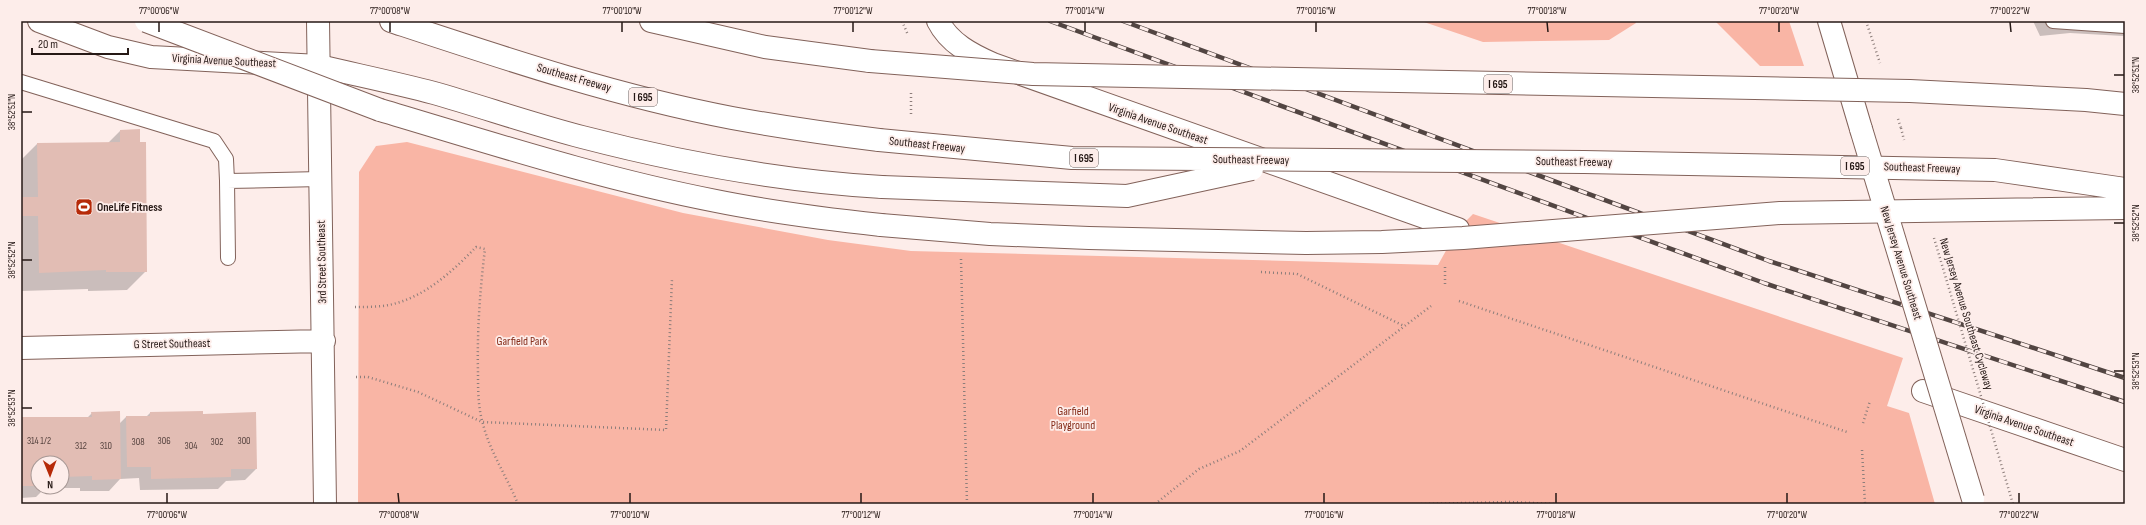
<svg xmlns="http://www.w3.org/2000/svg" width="2146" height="525" font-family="'Sofia Sans Condensed',sans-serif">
  <rect width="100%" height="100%" fill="#fdedea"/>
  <!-- green -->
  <path fill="#f9b5a5" d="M1421,21H1635L1636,23L1609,40L1483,42Z
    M1715,21H1789L1804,66H1760Z
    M407,142L683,213L828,240L911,251L1438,265L1458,229L1473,214L1903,358L1887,406L1909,413L1935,504H358L359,172L376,146Z"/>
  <!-- shadow -->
  <path fill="#0003" fill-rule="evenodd" d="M2033,21H2125V34L2123,36L2070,33L2040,36Z
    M120,131L146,271L127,290L88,291V289L21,291V160L37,144L108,143Z
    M92,413L119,424L126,417H146L150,413L202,415L256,469L245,480L226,481L218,489L140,490L139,478L120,479L109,491H80V488H45L36,497L21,498V419L87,418ZM38,463H62V487H38Z"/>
  <!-- building -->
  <path fill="#e2bdb4" d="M140,129V142H146L147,272H106V270L39,273L38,216H21V197H38L37,143L120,142V130Z
    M120,411L121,479L92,480V476L62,477V463H38V486H21V417H92L91,412Z
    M203,411V414L256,412L257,469H231V477L151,479V467H127L126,416H150V412Z"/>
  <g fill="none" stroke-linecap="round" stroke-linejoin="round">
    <!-- lane casing -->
    <g stroke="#82625a" stroke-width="16">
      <path id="lane" d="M2053,21L2125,26
        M21,82L214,141L226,159L227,181L321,179
        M227,181L228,258"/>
    </g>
    <!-- street casing -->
    <g stroke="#82625a" stroke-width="24">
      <path id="street" d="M318,21L325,504
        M938,21C949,43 972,55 993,64L1458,229
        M21,348L324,341
        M1923,391L2125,460"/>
    </g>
    <!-- secondary casing -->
    <g stroke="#82625a" stroke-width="24">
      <path id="secondary" d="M39,21L108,47L151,57L319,66
        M1829,21L1861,129"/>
    </g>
    <!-- highway casing -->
    <g stroke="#82625a" stroke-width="24">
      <path id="highway" d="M391,21C503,58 616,96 732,118C781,127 830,134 879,140
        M651,21L765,47L870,61
        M319,66C357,75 396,83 434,93C483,107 532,124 582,137C682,163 779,181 882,187
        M380,110C491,143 602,179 716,201C770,212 826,219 881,225"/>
    </g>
    <!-- path -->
    <path stroke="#8d7e7b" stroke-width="2.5" stroke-dasharray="1 3" stroke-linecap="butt" d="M902,21L908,35
      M1866,21L1880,63
      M911,114V91
      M1898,119L1901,128
      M961,259L967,504
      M1261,272L1297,274L1404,326
      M1445,284V266
      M1459,301L1847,432
      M355,307C366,307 378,307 389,305C424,298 453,271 476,247L485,249C480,290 477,330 478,373C478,389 478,408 483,424C490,452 507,477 518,504
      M356,377H368L418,392L482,422L666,430L672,278
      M1863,423L1870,401
      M1862,450L1865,504
      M1155,504L1199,469L1240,451L1431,306
      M1421,504L1510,502L1556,504"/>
    <!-- lane -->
    <use href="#lane" stroke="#fff" stroke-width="14"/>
    <!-- street -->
    <use href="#street" stroke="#fff" stroke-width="22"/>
    <!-- secondary -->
    <use href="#secondary" stroke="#fff" stroke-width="22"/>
    <!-- highway -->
    <use href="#highway" stroke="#fff" stroke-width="22"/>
    <!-- rail casing -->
    <g stroke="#524542" stroke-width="4.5">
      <path id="rail" d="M1050,21L1764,283L2125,402
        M1123,21L1769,261L2125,378"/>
    </g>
    <!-- rail -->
    <use href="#rail" stroke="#fdedea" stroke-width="3" stroke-dasharray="9" stroke-linecap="butt"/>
    <!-- secondary-bridge casing -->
    <g stroke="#82625a" stroke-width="24" stroke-linecap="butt">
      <path id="secondary-bridge" d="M1861,129L1973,499"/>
    </g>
    <!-- highway-bridge casing -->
    <g stroke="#82625a" stroke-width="24" stroke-linecap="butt">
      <path id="highway-bridge" d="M146,21L380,110
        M870,61L1033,74L1910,91L2086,100L2125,104
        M879,140L1072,158L1584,162L1995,170L2125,189
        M882,187L1127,196L1252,169
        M881,225L990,234L1089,238L1306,243L1382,242L1463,238L1780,213L2125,208"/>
    </g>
    <!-- path-bridge -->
    <path stroke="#8d7e7b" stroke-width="2.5" stroke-dasharray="1 3" stroke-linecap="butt" d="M1901,128L1904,140
      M1934,238L2013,504"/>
    <!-- secondary-bridge -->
    <use href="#secondary-bridge" stroke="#fff" stroke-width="22"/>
    <!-- highway-bridge -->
    <use href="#highway-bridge" stroke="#fff" stroke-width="22"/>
  </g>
  <!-- ticks -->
  <path fill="none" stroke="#261916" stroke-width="1.5" d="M159,22V32M390,22V32M622,22V32M853,22V32M1085,22V32M1316,22V32M1547,22L1548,32M1779,22V32M2010,22L2011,32M2114,75H2124M22,112H32M2114,223H2124M22,260H32M2114,371H2124M22,408H32M167,493V503M398,493L399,503M630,493V503M861,493V503M1093,493V503M1324,493V503M1556,493V503M1787,493V503M2019,493V503"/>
  <!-- icons -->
  <defs>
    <g id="stadium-square" transform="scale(0.9)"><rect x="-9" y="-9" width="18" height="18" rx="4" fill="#b62a08" stroke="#fdedea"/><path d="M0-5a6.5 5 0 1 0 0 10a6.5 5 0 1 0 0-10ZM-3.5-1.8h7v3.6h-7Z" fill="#fff"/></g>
  </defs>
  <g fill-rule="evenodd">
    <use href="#stadium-square" x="84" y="207"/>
  </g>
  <g text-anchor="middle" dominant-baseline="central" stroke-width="3.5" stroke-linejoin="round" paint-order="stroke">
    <!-- number labels -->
    <g font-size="10" fill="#55423e">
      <text x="39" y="441">314 1/2</text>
      <text x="164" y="441">306</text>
      <text x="244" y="441">300</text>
      <text x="138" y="442">308</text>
      <text x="217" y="442">302</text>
      <text x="81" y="446">312</text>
      <text x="106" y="446">310</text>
      <text x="191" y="446">304</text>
    </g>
    <!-- shield labels -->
    <g fill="#fdedea" stroke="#665956" stroke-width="1">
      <rect x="1484" y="75" width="28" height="18" rx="3"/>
      <rect x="629" y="88" width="28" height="18" rx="3"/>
      <rect x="1070" y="149" width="28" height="18" rx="3"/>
      <rect x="1841" y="157" width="28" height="18" rx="3"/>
    </g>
    <g font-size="11" font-weight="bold" fill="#261916">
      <text x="1498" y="84">I 695</text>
      <text x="643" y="97">I 695</text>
      <text x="1084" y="158">I 695</text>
      <text x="1855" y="166">I 695</text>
    </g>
    <!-- street labels -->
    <g font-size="12" fill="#261916" stroke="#fdedea">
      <text transform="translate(224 61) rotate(3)">Virginia Avenue Southeast</text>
      <text transform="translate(574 78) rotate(16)">Southeast Freeway</text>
      <text transform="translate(1158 124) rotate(19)">Virginia Avenue Southeast</text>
      <text transform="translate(927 145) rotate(6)">Southeast Freeway</text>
      <text transform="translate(1251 160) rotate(1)">Southeast Freeway</text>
      <text transform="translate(1574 162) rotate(1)">Southeast Freeway</text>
      <text transform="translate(1922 168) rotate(2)">Southeast Freeway</text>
      <text transform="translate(322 262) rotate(-91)">3rd Street Southeast</text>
      <text transform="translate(1901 263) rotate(73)">New Jersey Avenue Southeast</text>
      <text transform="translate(1966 314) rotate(73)">New Jersey Avenue Southeast Cycleway</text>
      <text transform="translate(172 344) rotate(-1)">G Street Southeast</text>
      <text transform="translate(2024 426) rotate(19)">Virginia Avenue Southeast</text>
    </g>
    <!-- poi labels -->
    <g font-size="12" font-weight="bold" fill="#261916" stroke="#fdedea" text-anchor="start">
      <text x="97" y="207">OneLife Fitness</text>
    </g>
    <!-- park labels -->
    <g font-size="12" fill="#862c19" stroke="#fdedea">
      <text x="522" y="341">Garfield Park</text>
      <text x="1073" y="411">Garfield<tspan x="1073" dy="14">Playground</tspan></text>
    </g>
  </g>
  <!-- border -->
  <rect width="2146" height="525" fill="none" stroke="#fdedea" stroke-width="44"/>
  <!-- north arrow -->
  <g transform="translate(50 475) rotate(179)"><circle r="19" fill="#fdedea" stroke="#a79895"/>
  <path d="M0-3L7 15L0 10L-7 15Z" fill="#b62a08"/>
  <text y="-6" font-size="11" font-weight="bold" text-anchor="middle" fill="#261916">N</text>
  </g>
  <!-- scale -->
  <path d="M32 48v6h96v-6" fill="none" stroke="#261916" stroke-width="2"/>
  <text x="38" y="48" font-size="12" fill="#261916" stroke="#fdedea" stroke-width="3" paint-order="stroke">20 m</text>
  <rect x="22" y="22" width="2102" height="481" fill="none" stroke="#261916" stroke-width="1.5"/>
  <g font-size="10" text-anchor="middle" fill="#261916">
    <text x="159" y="14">77°00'06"W</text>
    <text x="390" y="14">77°00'08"W</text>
    <text x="622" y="14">77°00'10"W</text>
    <text x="853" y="14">77°00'12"W</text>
    <text x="1085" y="14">77°00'14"W</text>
    <text x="1316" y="14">77°00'16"W</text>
    <text x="1547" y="14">77°00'18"W</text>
    <text x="1779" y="14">77°00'20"W</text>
    <text x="2010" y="14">77°00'22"W</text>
    <text transform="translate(2135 75) rotate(-90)" y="4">38°52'51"N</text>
    <text transform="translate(11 112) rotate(-90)" y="4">38°52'51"N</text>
    <text transform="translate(2135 223) rotate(-90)" y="4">38°52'52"N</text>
    <text transform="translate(11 260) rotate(-90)" y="4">38°52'52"N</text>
    <text transform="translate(2135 371) rotate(-90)" y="4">38°52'53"N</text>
    <text transform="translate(11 408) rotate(-90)" y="4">38°52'53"N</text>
    <text x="167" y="518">77°00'06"W</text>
    <text x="399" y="518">77°00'08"W</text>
    <text x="630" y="518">77°00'10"W</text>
    <text x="861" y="518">77°00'12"W</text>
    <text x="1093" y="518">77°00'14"W</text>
    <text x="1324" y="518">77°00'16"W</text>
    <text x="1556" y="518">77°00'18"W</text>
    <text x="1787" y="518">77°00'20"W</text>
    <text x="2019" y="518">77°00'22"W</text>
  </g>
</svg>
